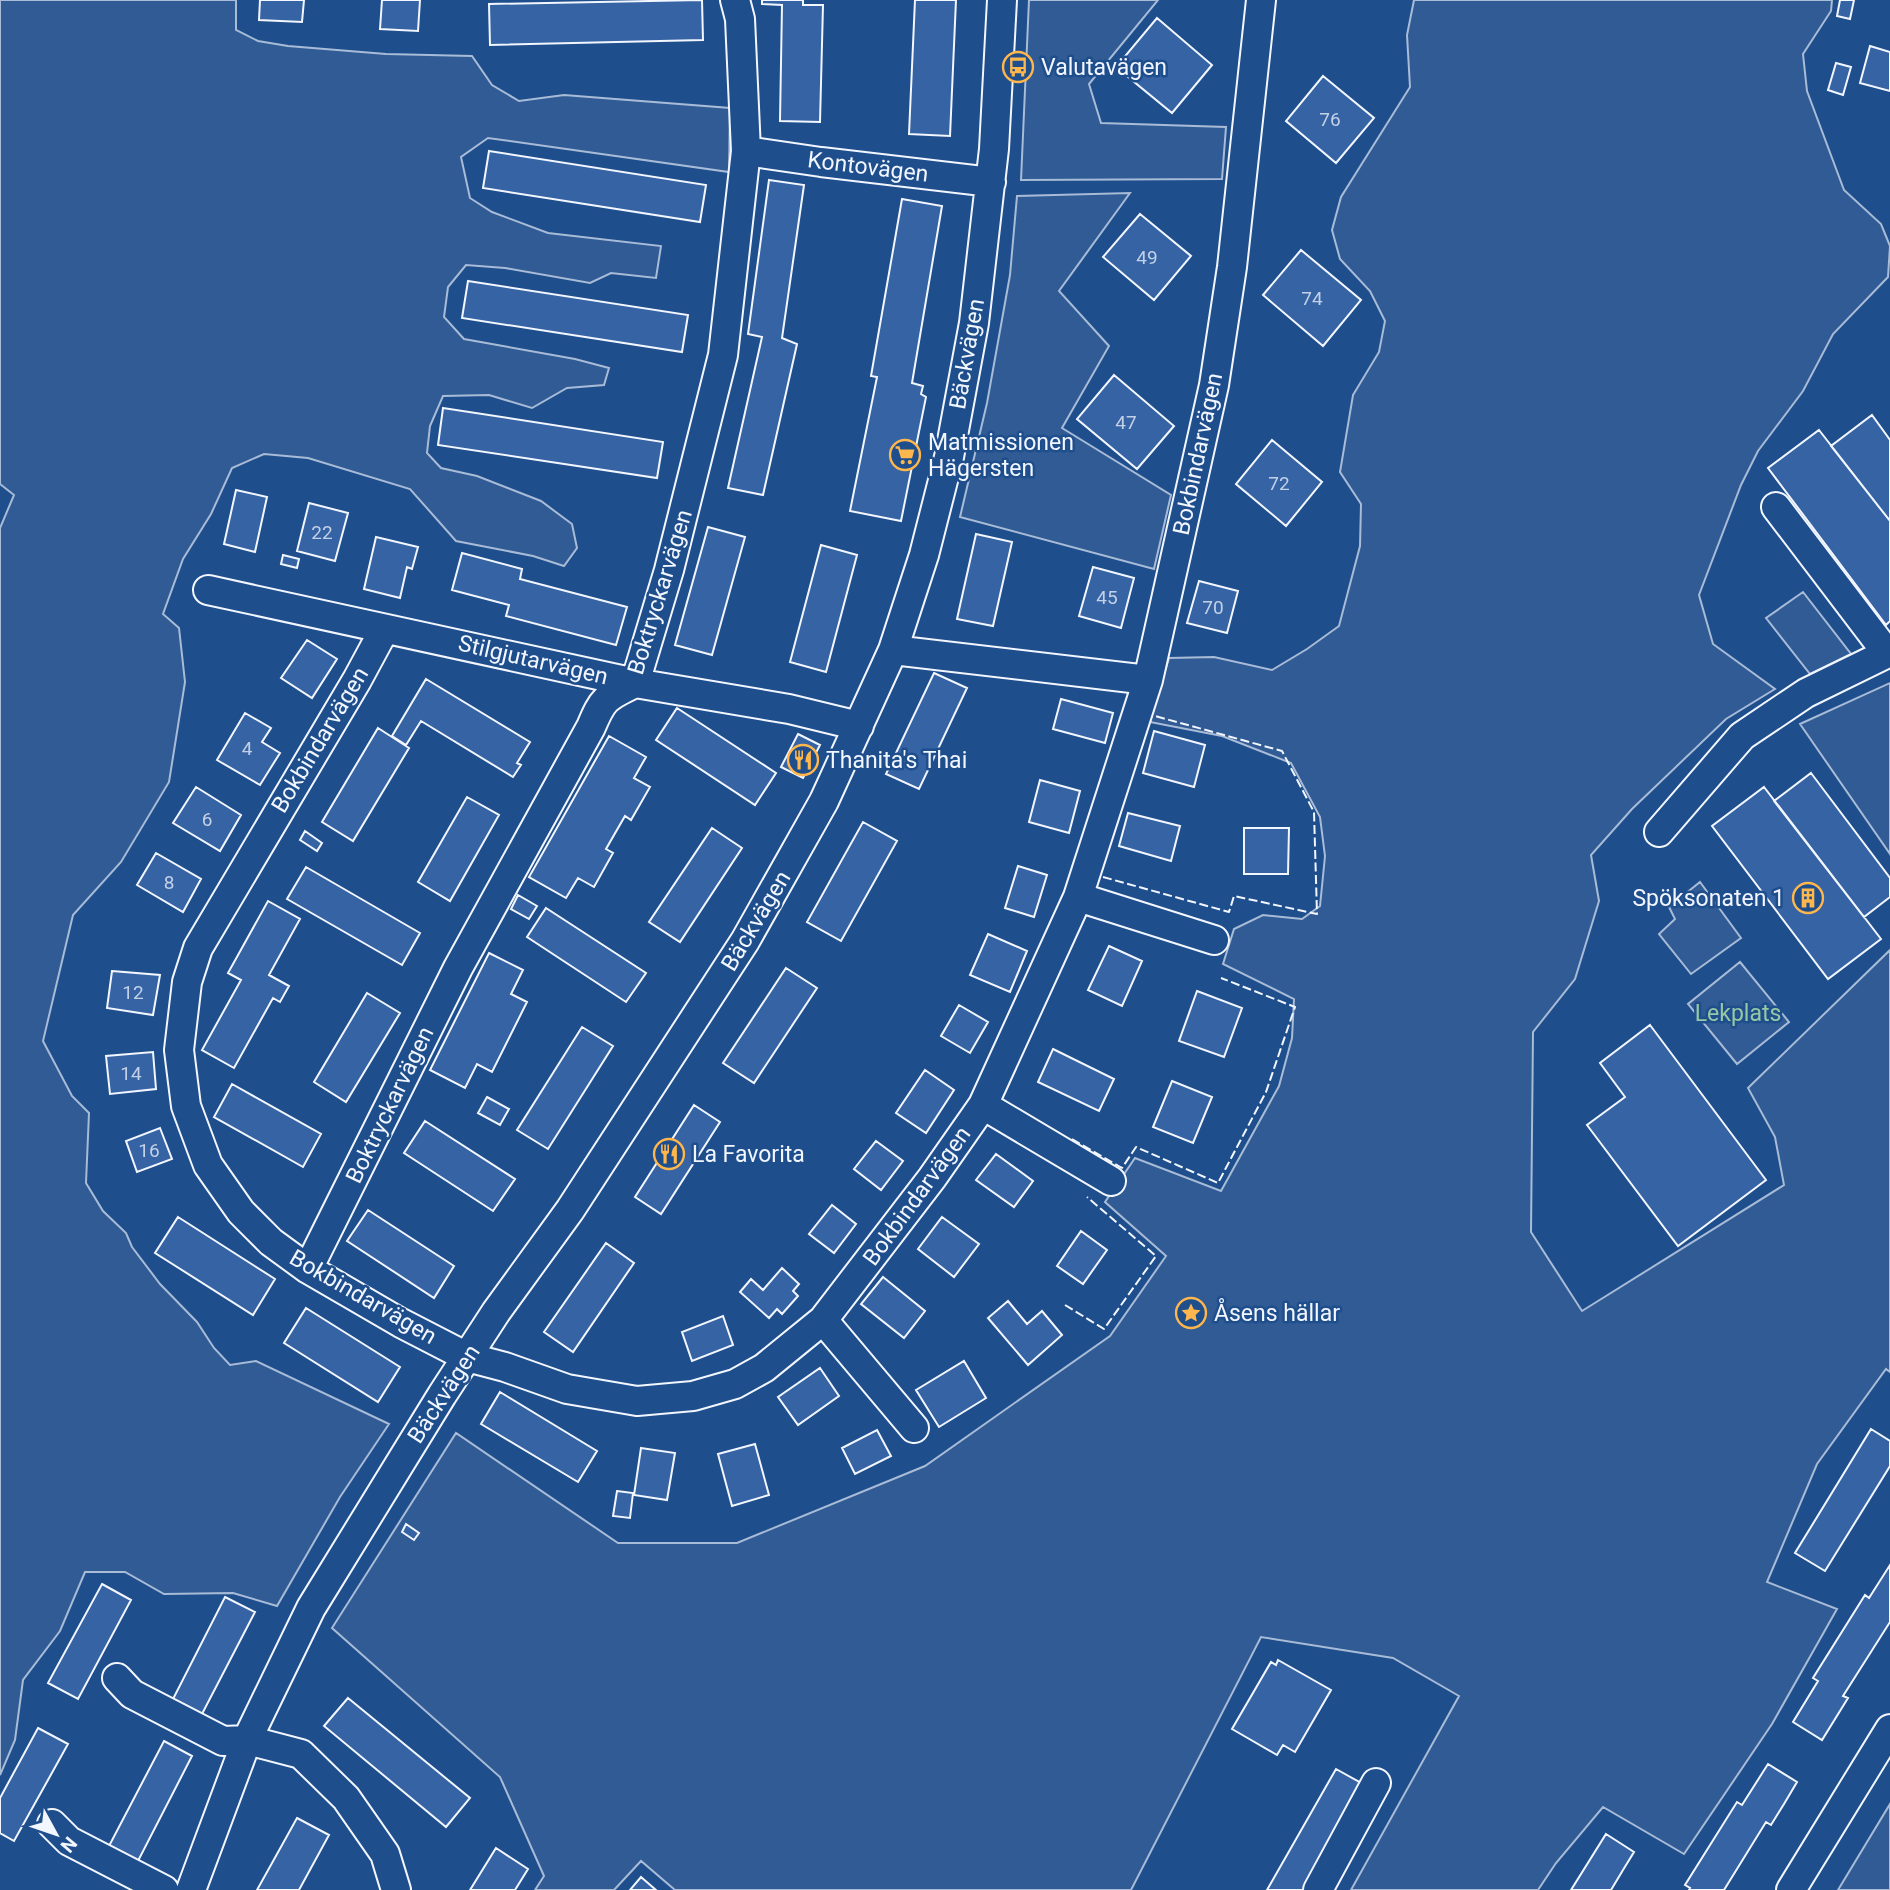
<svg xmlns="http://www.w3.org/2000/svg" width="1890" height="1890" font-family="Roboto,sans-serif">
  <rect width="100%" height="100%" fill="#1f4e8c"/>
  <!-- built -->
  <path fill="#305b95" stroke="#a8bbd7" stroke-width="2" d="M0,0H236V30L258,41L288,46L386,54L472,56L492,85L519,101L564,95L730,108L729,172L488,138L461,157L470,198L492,212L548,233L661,246L656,278L611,273L590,283L505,268L466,265L448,287L444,317L464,339L575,359L609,368L604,385L567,388L532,408L489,395L443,396L430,426L427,453L441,468L477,476L541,501L572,524L577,548L564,566L533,556L456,541L410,489L308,458L264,454L232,468L211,514L183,559L163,614L179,628L185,682L169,782L121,862L73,915L43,1041L72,1096L89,1113L86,1183L103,1211L126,1233L132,1247L160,1284L197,1322L214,1348L230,1365L256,1361L389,1424L340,1497L277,1606L233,1593L164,1594L125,1572H85L60,1631L23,1680L15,1740L0,1775V528L14,495L0,484Z
    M1029,0H1158L1089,84L1101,123L1226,127L1222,179L1021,180Z
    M1414,0H1832L1831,11L1803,54L1807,91L1844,190L1881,224L1890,246L1888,277L1833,334L1803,391L1758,451L1741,485L1699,595L1713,644L1775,689L1726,719L1632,809L1591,855L1599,901L1575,979L1533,1032L1531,1232L1582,1311L1784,1185L1775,1137L1748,1088L1890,950V1372L1886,1369L1817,1464L1767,1582L1837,1609L1772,1724L1684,1854L1603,1807L1556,1863L1538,1890H1351L1459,1696L1393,1658L1261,1637L1131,1890H675L641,1861L614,1890H535L544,1876L500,1777L332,1628L456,1433L618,1543H737L925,1466L1110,1336L1166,1256L1105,1202L1135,1158L1221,1191L1279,1086L1292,1038L1294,999L1223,964L1234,929L1263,915L1302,919L1320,906L1325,856L1320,817L1291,763L1222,736L1150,722L1169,658L1214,657L1272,670L1307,649L1339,626L1360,546L1361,504L1340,472L1353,395L1379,352L1385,321L1370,291L1340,259L1332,230L1341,197L1410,87L1407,35Z
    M1130,193L1059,291L1109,346L1062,428L1171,495L1154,569L960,517L987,403L1010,275L1017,196Z
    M1803,592L1851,654L1810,674L1766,618Z
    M1890,683V854L1800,724Z
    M1700,882L1741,938L1691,974L1659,934L1675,919L1669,907Z
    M1740,962L1789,1022L1737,1064L1688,1004Z
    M1890,1804V1890H1838Z"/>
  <!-- building -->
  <path fill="#3563a3" stroke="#f2f6ff" stroke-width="2" d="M260,0H304L302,22L259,20Z
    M382,0H420L418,31L380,29Z
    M702,0L703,40L490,45L489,4Z
    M762,0H803V5H823L820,122L780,121L782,5L762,4Z
    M915,0H956L950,136L909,134Z
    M1840,0H1854L1850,19L1837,16Z
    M1157,18L1212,65L1172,113L1116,67Z
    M1870,46L1890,52V91L1860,83Z
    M1836,63L1851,67L1843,95L1828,90Z
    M1323,76L1374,118L1336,163L1286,121Z
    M489,151L706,185L700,222L483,188Z
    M769,180L804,185L782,338L797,344L763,495L728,488L762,337L748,334Z
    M902,199L942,206L912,383L923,386L921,394L926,397L901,521L850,511L877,377L871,376Z
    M1140,214L1191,256L1154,300L1103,257Z
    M1301,250L1361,300L1323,346L1263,295Z
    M468,281L688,315L682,352L462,318Z
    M1114,375L1174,426L1137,469L1077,419Z
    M443,408L663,442L657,478L438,445Z
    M1872,415L1890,440V521L1831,446Z
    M1819,430L1890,521V621L1886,625L1768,468Z
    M1272,440L1322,482L1286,526L1236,484Z
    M236,490L267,497L255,552L224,544Z
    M309,503L348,513L335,561L297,551Z
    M708,527L745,537L712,655L675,645Z
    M976,534L1012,542L993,626L957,619Z
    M376,537L418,547L412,569L407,567L400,598L364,589Z
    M821,545L857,555L826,672L790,662Z
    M462,553L522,569L520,579L627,607L616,645L506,616L509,605L452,590Z
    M283,555L299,559L297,568L281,564Z
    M1093,567L1134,578L1121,628L1079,616Z
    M1199,581L1238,591L1227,633L1187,623Z
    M307,640L337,659L312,698L281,678Z
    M934,673L967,688L919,789L886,774Z
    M426,679L530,742L517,763L521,765L513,777L421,721L406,745L392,736Z
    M1061,699L1113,713L1105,743L1053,729Z
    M677,708L776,773L755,805L656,740Z
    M245,713L271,728L262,742L280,753L260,785L217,760Z
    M378,728L409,748L353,841L322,822Z
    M1154,731L1205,745L1194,787L1143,773Z
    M798,734L820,745L803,778L781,767Z
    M609,736L646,757L634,778L650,787L631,820L625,816L606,849L613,853L594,887L578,878L566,898L529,877Z
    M1811,773L1890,878V897L1864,917L1774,801Z
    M1040,780L1080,791L1069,833L1029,822Z
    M196,787L241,815L220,851L173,823Z
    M1764,787L1881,939L1828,979L1712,826Z
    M467,797L499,815L450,901L418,882Z
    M1128,813L1180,826L1171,861L1119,846Z
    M863,822L897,841L841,941L807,922Z
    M712,828L742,848L680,942L649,922Z
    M1244,828H1289L1288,874H1244Z
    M305,831L322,843L317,851L300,840Z
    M156,853L201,879L183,912L137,885Z
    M1018,866L1047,875L1034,917L1005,908Z
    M306,867L420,933L402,965L287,899Z
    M518,895L537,906L529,919L511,909Z
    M268,901L300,919L269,975L289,986L280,1002L273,998L234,1068L202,1050L241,980L228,973Z
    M546,908L646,973L626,1002L527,937Z
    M988,934L1027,951L1010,992L970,975Z
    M1109,946L1142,961L1122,1006L1088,990Z
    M489,953L523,970L511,994L527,1002L492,1072L477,1064L465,1088L430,1070Z
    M786,968L817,988L754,1083L723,1063Z
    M112,971L160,975L153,1015L107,1008Z
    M1197,991L1242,1008L1224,1057L1179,1041Z
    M367,993L400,1013L346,1102L314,1082Z
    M959,1005L988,1022L970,1053L941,1036Z
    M1650,1025L1766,1180L1678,1246L1587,1125L1625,1097L1600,1063Z
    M582,1027L613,1046L548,1149L517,1130Z
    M1053,1049L1114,1079L1099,1111L1038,1082Z
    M153,1052L156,1089L110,1094L106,1056Z
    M925,1070L954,1090L926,1133L896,1113Z
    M1172,1081L1212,1097L1193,1143L1153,1127Z
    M232,1084L321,1134L303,1167L214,1117Z
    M487,1097L509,1109L500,1125L478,1113Z
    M694,1105L720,1122L661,1214L635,1197Z
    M425,1121L515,1179L493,1211L404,1153Z
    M160,1128L172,1159L137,1172L126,1141Z
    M876,1141L903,1161L881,1190L854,1169Z
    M996,1154L1033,1181L1014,1207L976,1180Z
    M832,1205L856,1224L834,1253L809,1234Z
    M368,1210L454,1266L434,1298L347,1241Z
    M178,1217L275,1279L253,1315L155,1253Z
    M942,1217L979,1244L954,1277L918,1249Z
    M1081,1231L1107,1250L1083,1284L1057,1266Z
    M606,1243L634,1263L573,1352L544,1332Z
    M782,1268L799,1284L793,1291L798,1296L782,1314L777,1309L769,1318L740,1292L751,1279L763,1290Z
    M883,1277L925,1311L904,1338L861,1304Z
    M1008,1301L1027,1324L1042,1311L1062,1335L1028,1365L988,1318Z
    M306,1308L400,1367L378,1402L284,1343Z
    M723,1316L733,1345L692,1361L682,1332Z
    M964,1361L986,1398L939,1427L916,1390Z
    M820,1368L839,1396L798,1425L778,1397Z
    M500,1392L597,1451L578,1482L481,1424Z
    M1871,1429L1890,1441V1466L1825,1571L1795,1553Z
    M877,1430L891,1456L855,1474L842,1448Z
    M755,1444L769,1495L732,1506L718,1454Z
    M641,1448L675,1453L667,1500L634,1495Z
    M617,1491L633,1493L630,1518L613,1516Z
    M406,1524L419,1533L414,1540L402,1532Z
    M1890,1565V1622L1843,1696L1848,1698L1822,1740L1793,1722L1818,1681L1813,1678L1865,1595L1869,1598Z
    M102,1584L131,1600L78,1699L48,1683Z
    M225,1597L255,1612L202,1714L173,1699Z
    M1278,1660L1331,1690L1295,1752L1283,1745L1277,1755L1232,1729L1271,1662L1276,1665Z
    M348,1698L470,1798L446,1827L324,1726Z
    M38,1728L68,1744L14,1841L0,1833V1798Z
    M164,1741L192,1756L138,1861L109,1846Z
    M1768,1764L1797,1782L1784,1804L1771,1825L1766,1822L1724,1890H1689L1690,1888L1685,1885L1737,1802L1742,1805Z
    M1336,1769L1363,1784L1304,1890H1267Z
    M297,1818L329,1835L299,1890H257Z
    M1606,1834L1634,1852L1623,1870L1611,1890H1571Z
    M496,1848L528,1869L515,1890H470Z
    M641,1877L656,1890H630Z"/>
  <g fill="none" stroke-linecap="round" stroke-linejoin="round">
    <!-- minor casing -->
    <g stroke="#f2f6ff" stroke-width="32">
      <path id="minor" d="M746,151L821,162L991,182
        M1776,507L1887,653
        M208,590L635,683L789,709L859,726
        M384,630L357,680L198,948L187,982L179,1050L186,1106L208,1165L241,1212L271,1242L308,1269L401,1323L467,1357L505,1367L567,1389L637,1401L693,1396L735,1384L764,1368L823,1320L932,1178L983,1105L1078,897L1148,680L1214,385L1232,267L1261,0
        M893,650L1148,680
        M1659,832L1742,736L1806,693L1890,652
        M1078,897L1214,940
        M983,1105L1111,1181
        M308,1269L458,968L591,727C603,698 606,697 635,683L669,570L723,355L746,151L740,19L735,0
        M823,1320L914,1428
        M117,1678L132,1694L223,1741L247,1740L301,1754L346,1798L385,1854L396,1890
        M52,1824L69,1841L164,1890
        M191,1890L247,1740L311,1608L442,1395L496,1312L570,1210L745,941L824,801L893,650L924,555L949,457L974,323L994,149L1002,0
        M1318,1890L1376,1783
        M1791,1890L1890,1729"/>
    </g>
    <!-- minor -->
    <use href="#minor" stroke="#1f4e8c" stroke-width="28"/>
    <!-- fence -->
    <path stroke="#f2f6ff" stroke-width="2" stroke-dasharray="9 3.5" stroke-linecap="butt" d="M1103,877L1229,912L1234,896L1317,914L1314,812L1282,751L1155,716
      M1072,1139L1122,1168L1136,1147L1218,1183L1266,1092L1295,1007L1221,978
      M1065,1305L1104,1329L1156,1256L1087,1197"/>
  </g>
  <!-- icons -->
  <defs>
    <g id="bus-ring" transform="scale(1.575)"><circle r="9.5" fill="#1f4e8c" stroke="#ffb74d" stroke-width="1.5"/><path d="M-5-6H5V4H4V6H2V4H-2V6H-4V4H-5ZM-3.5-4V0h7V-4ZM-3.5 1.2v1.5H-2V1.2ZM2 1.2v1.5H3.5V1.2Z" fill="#ffb74d"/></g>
    <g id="supermarket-ring" transform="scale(1.575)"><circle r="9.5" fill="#1f4e8c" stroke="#ffb74d" stroke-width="1.5"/><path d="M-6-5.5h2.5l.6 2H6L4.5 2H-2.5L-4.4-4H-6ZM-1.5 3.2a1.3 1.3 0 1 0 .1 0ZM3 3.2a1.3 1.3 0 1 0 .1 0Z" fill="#ffb74d"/></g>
    <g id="restaurant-ring" transform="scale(1.575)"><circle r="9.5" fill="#1f4e8c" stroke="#ffb74d" stroke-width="1.5"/><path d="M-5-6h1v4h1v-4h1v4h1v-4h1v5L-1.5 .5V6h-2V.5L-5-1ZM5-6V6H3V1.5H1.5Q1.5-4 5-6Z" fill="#ffb74d"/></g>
    <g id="building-ring" transform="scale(1.575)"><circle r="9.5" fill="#1f4e8c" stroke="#ffb74d" stroke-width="1.5"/><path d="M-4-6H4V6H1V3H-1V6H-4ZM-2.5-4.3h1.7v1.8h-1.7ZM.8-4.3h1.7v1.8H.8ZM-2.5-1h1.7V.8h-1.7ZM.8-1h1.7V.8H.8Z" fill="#ffb74d"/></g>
    <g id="sight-ring" transform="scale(1.575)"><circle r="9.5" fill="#1f4e8c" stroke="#ffb74d" stroke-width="1.5"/><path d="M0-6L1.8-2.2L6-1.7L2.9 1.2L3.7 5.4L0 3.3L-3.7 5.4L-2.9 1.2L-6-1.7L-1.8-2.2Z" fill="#ffb74d"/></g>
  </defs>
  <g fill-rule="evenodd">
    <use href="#bus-ring" x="1018" y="67"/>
    <use href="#supermarket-ring" x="905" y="455"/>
    <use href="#restaurant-ring" x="803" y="760"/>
    <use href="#building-ring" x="1808" y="898"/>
    <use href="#restaurant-ring" x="669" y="1154"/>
    <use href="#sight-ring" x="1191" y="1313"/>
  </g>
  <g text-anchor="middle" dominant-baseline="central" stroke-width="5" stroke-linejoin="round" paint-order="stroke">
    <!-- number labels -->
    <g font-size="19" fill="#c3d1e8">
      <text x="1330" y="119">76</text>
      <text x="1147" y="257">49</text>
      <text x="1312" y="298">74</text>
      <text x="1126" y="422">47</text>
      <text x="1279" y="483">72</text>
      <text x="322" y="532">22</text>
      <text x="1107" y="597">45</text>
      <text x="1213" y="607">70</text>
      <text x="247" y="748">4</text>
      <text x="207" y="819">6</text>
      <text x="169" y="882">8</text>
      <text x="133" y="992">12</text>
      <text x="131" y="1073">14</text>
      <text x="149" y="1150">16</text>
    </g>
    <!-- poi labels -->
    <g font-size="23" fill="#f2f6ff" stroke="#1f4e8c" text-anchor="start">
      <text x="1041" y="67">Valutavägen</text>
      <text x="928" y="442">Matmissionen<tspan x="928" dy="26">Hägersten</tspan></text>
      <text x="826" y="760">Thanita's Thai</text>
      <text x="1785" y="898" text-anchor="end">Spöksonaten 1</text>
      <text x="692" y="1154">La Favorita</text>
      <text x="1214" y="1313">Åsens hällar</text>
    </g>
    <!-- street labels -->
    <g font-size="23" fill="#f2f6ff" stroke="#1f4e8c">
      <text transform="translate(868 167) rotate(7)">Kontovägen</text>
      <text transform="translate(967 354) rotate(-80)">Bäckvägen</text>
      <text transform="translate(1198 454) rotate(-78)">Bokbindarvägen</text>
      <text transform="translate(660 592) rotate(-73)">Boktryckarvägen</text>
      <text transform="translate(533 660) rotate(13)">Stilgjutarvägen</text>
      <text transform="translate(320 740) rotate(-59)">Bokbindarvägen</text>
      <text transform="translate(756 921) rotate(-59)">Bäckvägen</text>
      <text transform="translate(390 1105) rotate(-64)">Boktryckarvägen</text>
      <text transform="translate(917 1196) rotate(-54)">Bokbindarvägen</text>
      <text transform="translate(363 1297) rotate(30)">Bokbindarvägen</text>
      <text transform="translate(444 1394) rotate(-57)">Bäckvägen</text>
    </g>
    <!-- park labels -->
    <g font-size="23" fill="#97c8a6" stroke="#1f4e8c">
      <text x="1738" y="1013">Lekplats</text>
    </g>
  </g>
  <!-- north arrow -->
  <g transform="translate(56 1834) rotate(130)" stroke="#1f4e8c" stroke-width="5" paint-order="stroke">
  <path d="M0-5L12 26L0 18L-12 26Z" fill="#f2f6ff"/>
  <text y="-10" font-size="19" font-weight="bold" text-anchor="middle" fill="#f2f6ff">N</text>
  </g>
</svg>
